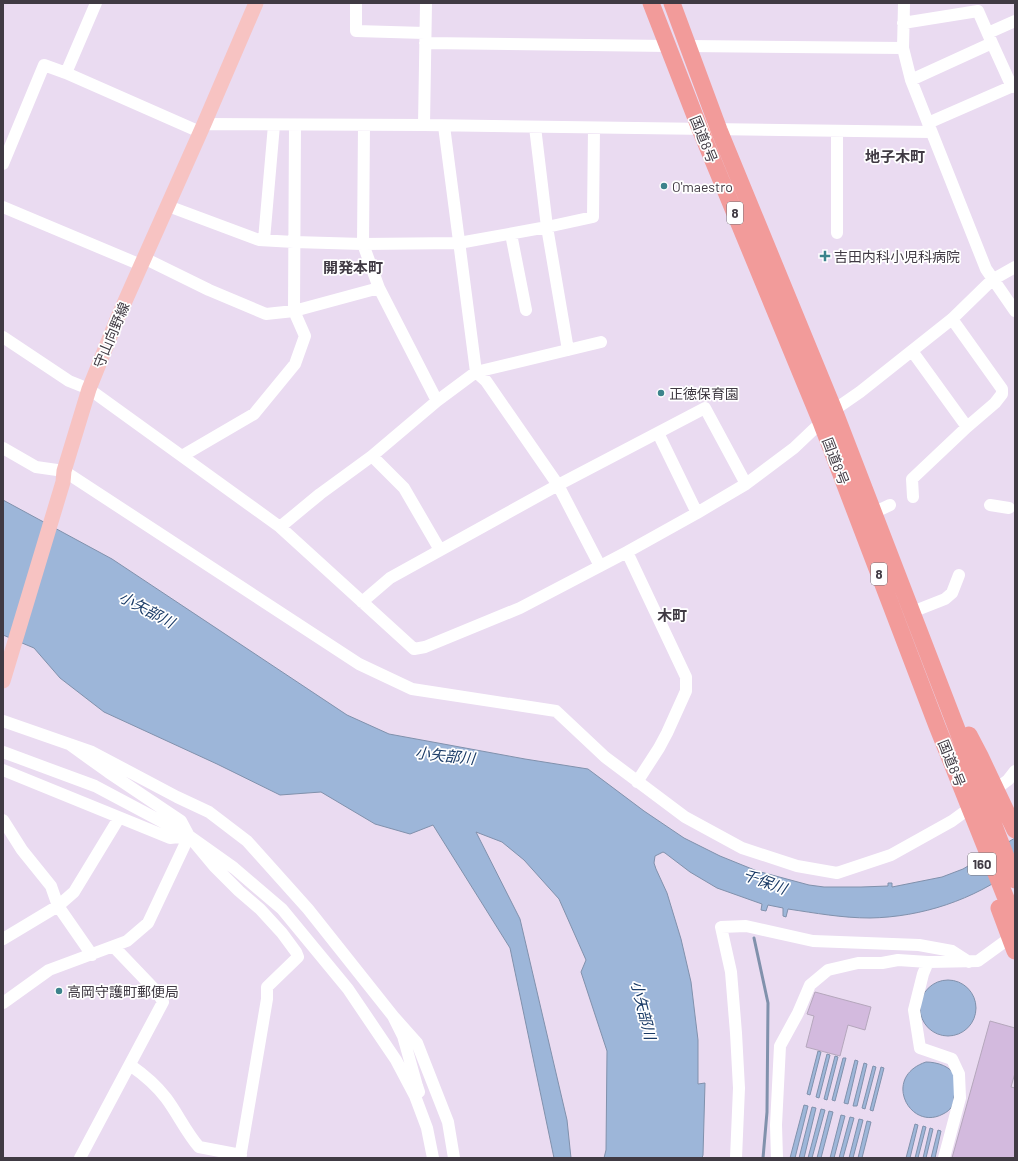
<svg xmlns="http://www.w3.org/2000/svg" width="1018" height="1161" font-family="Barlow,'Noto Sans JP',sans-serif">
  <rect width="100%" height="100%" fill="#eadbf1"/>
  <!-- water -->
  <path fill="#9db6d9" stroke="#8191ac" d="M3,500L112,559L347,715L389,734L525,759L588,769L644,811L684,838L720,856L757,871L809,885L824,887H861L888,886V883H892V887L942,877L963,869L1015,838V869C973,900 922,917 870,918C842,918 815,913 788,909L786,917L783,916V908L768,905L766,911L761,910L762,904L717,888L690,872L665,853L663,852L655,856L654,863L656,869L667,893L681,939L691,982L698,1040V1084L705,1083L703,1155L702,1158H604L606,1150L607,1051L581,972L586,960L559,899L524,860L502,842L476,832L520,919L567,1120L571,1158H554L510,948L433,825L410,834L375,824L321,792L280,795L217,764L104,712L60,678L34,648L3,635Z
    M920 1008a28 28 0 1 1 56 0a28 28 0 1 1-56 0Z
    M818,1051L821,1052L810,1095L807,1094Z
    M827,1054L830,1055L819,1098L816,1097Z
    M835,1056L838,1057L827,1100L824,1099Z
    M843,1058H846L835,1101L832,1100Z
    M855,1060L858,1061L848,1104L844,1103Z
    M926,1062C936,1062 953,1066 956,1079C957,1084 955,1092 954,1097C954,1105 951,1110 943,1114C910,1132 881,1077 926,1062Z
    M864,1063L867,1064L857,1106H853Z
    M873,1066L876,1067L865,1109L862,1108Z
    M881,1067L884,1068L873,1111L870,1110Z
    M804,1105L808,1106L795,1158H790Z
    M812,1107L816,1108L804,1158H799Z
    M821,1109L825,1110L812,1158H808Z
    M829,1111L833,1112L821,1158H817Z
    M841,1115L845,1116L834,1158H830Z
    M850,1117L854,1118L843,1158H839Z
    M859,1119L863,1120L853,1158H849Z
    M867,1121L871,1122L862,1158H858Z
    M915,1124L918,1125L910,1158H906Z
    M923,1126L926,1127L918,1158H915Z
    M930,1128L933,1129L926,1158H923Z
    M938,1130L941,1131L935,1158H931Z"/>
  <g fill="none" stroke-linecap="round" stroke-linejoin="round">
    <!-- stream -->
    <path stroke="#8191ac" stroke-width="3" d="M754,938L768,1003L767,1112L763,1158"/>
  </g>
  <!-- building -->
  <path fill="#d3bade" stroke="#b5a7bc" d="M815,992L871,1007L865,1030L848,1025L840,1056L806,1047L814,1016L807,1014Z
    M990,1021L1015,1028V1073L1011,1087L1015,1088V1158H952Z"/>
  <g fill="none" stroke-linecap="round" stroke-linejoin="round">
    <!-- minor -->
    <path stroke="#fff" stroke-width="12" d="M96,3L66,73L200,132
      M356,3V31L425,33
      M904,3L903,48L911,80L986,269L1015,311
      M903,23L978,11L992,43
      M988,33L1015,21
      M425,43L668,46
      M688,46L903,48
      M911,80L992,43L1012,87
      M928,123L1015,85
      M204,124L424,125L931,132
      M364,125L363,244L379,288L437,401
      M424,125L426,3
      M444,126L476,372L486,381L558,485L600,566
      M535,127L547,227L568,350
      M3,164L44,65L66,73
      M168,206L259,240L294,242L363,244L459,243L547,227L593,217L594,128
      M3,207L141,265
      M837,233V131
      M511,234L526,310
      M264,240L274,125
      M144,258L209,290L266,314L294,311L379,288
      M3,337L69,381L89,389L280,527L414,649L425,647L520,608L627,552L697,513L746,484L794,448L834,410L860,392L952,319L992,280L1015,267
      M912,351L967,427L995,403L1002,394V389L952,319
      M658,433L697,513
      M3,448L36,467L64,471L359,664L412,689L556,711L605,757L685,817L742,848L797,866L837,873L891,855L952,821L1008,780L1015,771
      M182,456L254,414L295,364L305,336L294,311L295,125
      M372,456L404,488L440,550
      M913,497L912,479L967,427
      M990,505L1009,508
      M873,513L890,505
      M280,527L320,494L372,456L437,401L476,372L601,342
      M627,552L686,677V691L667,733L659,748L637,782
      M362,602L390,578L558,485L705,408L746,484
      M912,612L945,599L952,593L959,575
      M3,721L69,744
      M3,752L95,786L189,836L234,868L282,909L348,989L396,1060L415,1096L427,1128L433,1158
      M3,770L170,838L189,836
      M3,820L22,850L51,886L58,906L92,955
      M3,939L58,906L74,892L119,818
      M928,962L923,974L914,1010L920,1048L952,1059L959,1074L960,1098L944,1158
      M3,1003L49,970L127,941L148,923L189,836
      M130,1065C143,1074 156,1085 166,1098C178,1114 186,1132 199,1147L241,1155
      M416,1094L419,1092L417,1086L403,1036L393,1016L417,1043L448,1122L454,1158
      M80,1158L163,1002L158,993L114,947
      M240,1158L267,999V987L298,957L296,952L282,933L260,909L239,891L214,866L189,836L181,821L108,772L69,744L92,752L177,797L209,812L247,841L308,909L393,1016
      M736,1158L739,1088L736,1033L731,972L721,927L746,926L813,941L919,945L952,951L969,962
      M777,1158L776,1125L780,1046L798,1013L810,985L828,970L858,963H882L898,960L928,962L978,961L1015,934"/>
    <!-- major -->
    <path stroke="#f7c3c2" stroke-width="15" d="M3,681L63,482L64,471L89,389L118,317L204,124L256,3"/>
    <!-- highway -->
    <path stroke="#f29b9a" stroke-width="17" d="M651,3L700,129L821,422L937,726L1015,921
      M672,3L719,130L834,410L1015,880
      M969,735L980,756L1015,830
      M999,908L1015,951"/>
  </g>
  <!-- markers -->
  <g fill="#3c838c" stroke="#fff" stroke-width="1.5">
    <circle cx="664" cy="186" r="4"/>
    <path d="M823 250h4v4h4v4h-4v4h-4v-4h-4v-4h4z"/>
    <circle cx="661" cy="393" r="4"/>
    <circle cx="59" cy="991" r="4"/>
  </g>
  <g text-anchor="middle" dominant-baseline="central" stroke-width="3.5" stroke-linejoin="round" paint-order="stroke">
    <!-- shield labels -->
    <g fill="#fff" stroke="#79757b" stroke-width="1">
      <rect x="727" y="202" width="16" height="22" rx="3"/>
      <rect x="871" y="563" width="16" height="22" rx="3"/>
      <rect x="968" y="853" width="28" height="22" rx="3"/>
    </g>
    <g font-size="13" font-weight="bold" fill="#403a43">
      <text x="735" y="213">8</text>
      <text x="879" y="574">8</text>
      <text x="982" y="864">160</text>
    </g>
    <!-- street labels -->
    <g font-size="14" fill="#403a43" stroke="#fff">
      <text transform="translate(704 139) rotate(68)">国道8号</text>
      <text transform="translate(111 335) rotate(-67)">守山向野線</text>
      <text transform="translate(836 461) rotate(69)">国道8号</text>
      <text transform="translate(952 763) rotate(68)">国道8号</text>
    </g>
    <!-- poi labels -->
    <g font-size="14" fill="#403a43" stroke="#fff" text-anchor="start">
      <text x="672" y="186">O'maestro</text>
      <text x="834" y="256">吉田内科小児科病院</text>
      <text x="669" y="393">正徳保育園</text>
      <text x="67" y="991">高岡守護町郵便局</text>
    </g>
    <!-- neighbourhood labels -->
    <g font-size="15" font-weight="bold" fill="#403a43" stroke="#fff">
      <text x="895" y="156">地子木町</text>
      <text x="353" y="267">開発本町</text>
      <text x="672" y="615">木町</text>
    </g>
    <!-- water labels -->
    <g font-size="15" font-style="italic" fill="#193a66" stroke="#fff">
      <text transform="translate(147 609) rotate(28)">小矢部川</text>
      <text transform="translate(445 755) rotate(6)">小矢部川</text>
      <text transform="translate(765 881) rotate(20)">千保川</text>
      <text transform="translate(644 1010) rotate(76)">小矢部川</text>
    </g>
  </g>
  <!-- border -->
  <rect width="1018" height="1161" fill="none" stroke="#403a43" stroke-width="8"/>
</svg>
